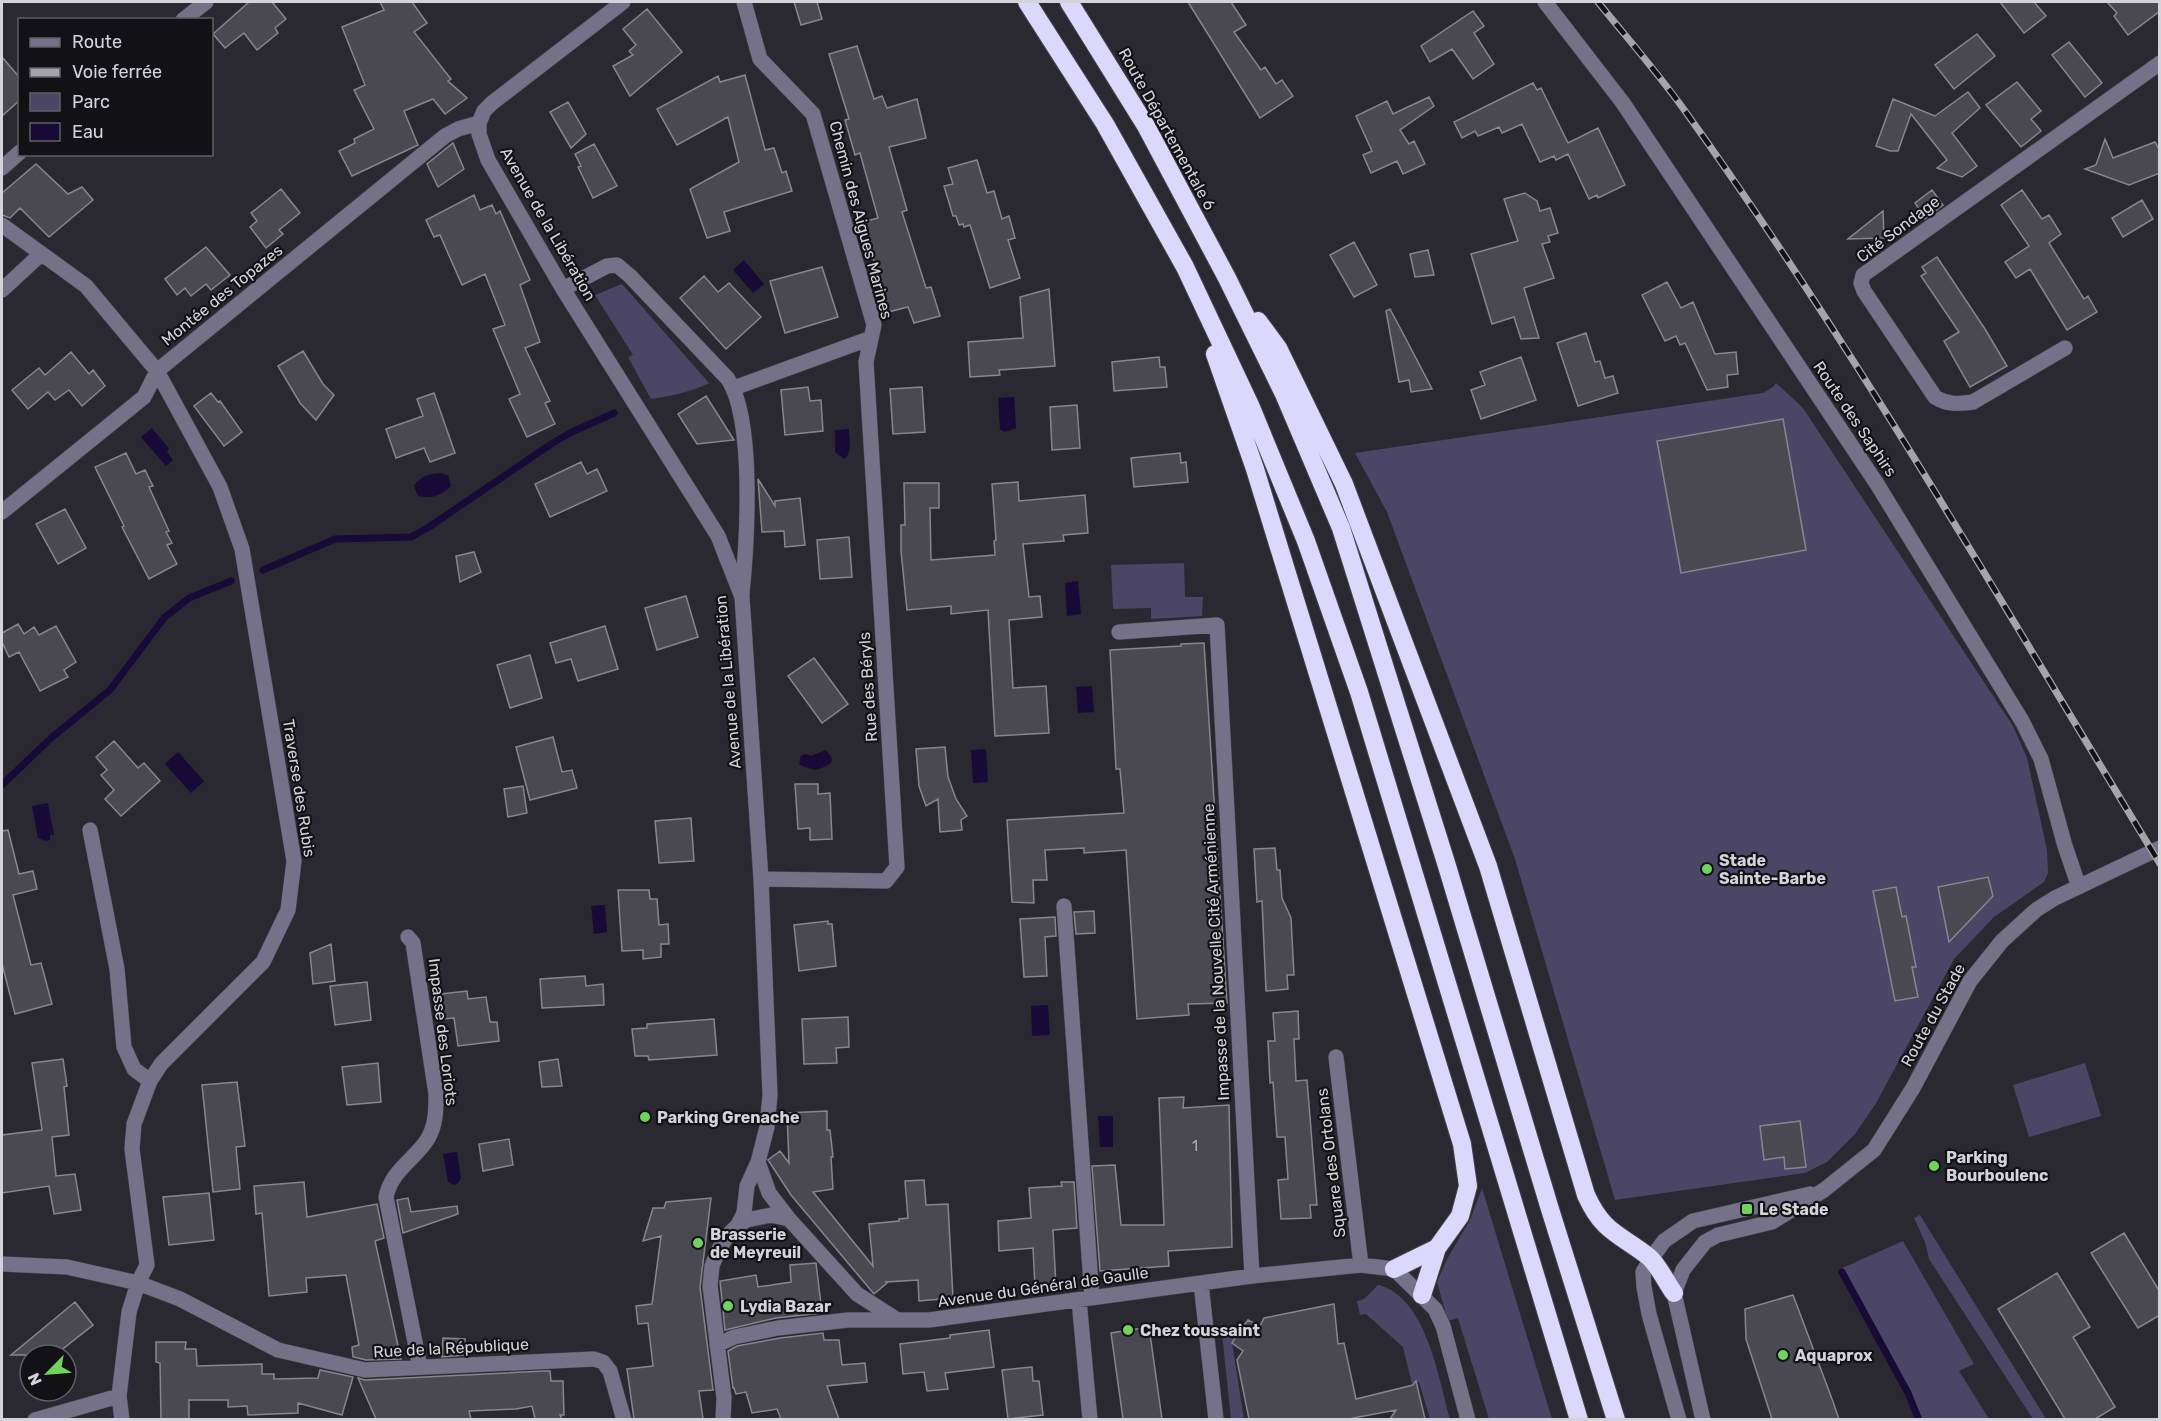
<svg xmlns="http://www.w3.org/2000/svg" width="2161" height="1421" font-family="Rubik,sans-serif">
  <rect width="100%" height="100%" fill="#2a2931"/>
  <!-- green -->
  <path fill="#4b4665" d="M622,284L709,383C691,392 671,396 651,399L628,357L633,355L595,295Z
    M1776,383L1803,408L2013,726L2027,758L2047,850L2048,873L2044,882L1994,917L1954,959L1875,1105L1855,1134L1827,1162L1805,1173L1615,1200L1515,859L1387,512L1355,453L1763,393L1773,387Z
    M1184,563L1185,597H1203L1202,616L1151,619V608L1113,609L1111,565Z
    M2085,1063L2101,1116L2029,1137L2013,1085Z
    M1482,1188L1552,1419H1489L1458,1318L1448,1321L1437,1282L1446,1261L1470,1220Z
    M1920,1215L2046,1419H2033L1929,1259L1925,1242L1914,1218Z
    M1903,1241L1974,1364L1959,1371L1989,1419H1920L1840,1269Z
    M1378,1285C1427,1297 1438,1378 1450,1419H1430L1419,1382L1412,1384L1403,1347L1366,1314L1360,1315L1357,1301L1364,1299Z
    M1221,1324L1238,1333L1232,1343L1244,1419H1231Z"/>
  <!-- water -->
  <path fill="#170a37" d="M744,260L764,284L753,293L733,270Z
    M1014,397L1016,428L1005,432L1000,429L998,398Z
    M152,428L169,449L167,452L173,460L166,466L141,437Z
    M849,429C849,439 853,453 844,459L835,452V430Z
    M440,473L448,475L451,486C441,496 431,499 418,496L414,486C420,476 429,474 440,473Z
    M1078,581L1081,614L1067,616L1065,583Z
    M1092,686L1094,712L1078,713L1076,687Z
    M986,749L988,782L973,783L971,750Z
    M826,750L832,758L831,763C826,767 821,768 816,770L804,767L799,764L801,756L806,754L811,756Z
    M178,752L204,781L191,793L165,764Z
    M48,803L54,835H50V840L45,841L38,838L32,806Z
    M605,905L607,932L594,934L591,906Z
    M1048,1005L1050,1035L1032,1036L1031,1006Z
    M1098,1116H1113V1147H1100Z
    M457,1152L461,1178L458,1183L454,1185L448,1182L443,1154Z"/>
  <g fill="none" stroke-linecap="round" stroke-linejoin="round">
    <!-- stream -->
    <path stroke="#170a37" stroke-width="7" d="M263,570L335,539L411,537L429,527L551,444L572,432L614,413
      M2,785L51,738L110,690L164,618L189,598L231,581
      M1842,1272L1908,1393L1919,1420"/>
  </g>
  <!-- building -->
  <path fill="#4a4952" stroke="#878690" stroke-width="1.5" d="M249,2H272L286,19L275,28L278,33L257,50L244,33L225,48L213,34Z
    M380,2H412L427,23L414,32L451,79L448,81L467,98L445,114L433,99L404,111L418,145L352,176L339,151L355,143L354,139L374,129L354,90L365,85L342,27L384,10Z
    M794,2H817L822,19L801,25Z
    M1188,2H1231L1246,25L1234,32L1261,70L1265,67L1276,84L1282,80L1293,96L1260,118Z
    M2000,2H2034L2046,16L2024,33Z
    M2107,2H2160V11L2128,35L2114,16L2117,13Z
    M647,9L682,52L630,96L613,66L633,55L629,51L636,45L623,29Z
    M1473,11L1484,26L1474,33L1494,64L1473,79L1452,49L1430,62L1421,46Z
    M1977,34L1995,56L1954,89L1935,65Z
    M2069,42L2102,83L2085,97L2052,55Z
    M857,46L874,99L882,96L887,108L917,99L926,138L889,147L907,210L902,212L926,288L931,287L940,316L914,323L908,307L888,312L863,222L878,218L860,153L855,155L845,120L849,119L829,54Z
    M2,57L20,78V100L2,116Z
    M745,75L765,150L774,148L782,173L786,171L792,191L724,212L730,231L707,238L690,189L739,162L728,117L677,145L657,109L718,76L720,82Z
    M2017,82L2041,111L2031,119L2041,131L2021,147L1986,105Z
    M1533,83L1537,90L1541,88L1568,143L1598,128L1625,185L1598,198L1597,195L1589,199L1568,154L1556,160L1554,156L1540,162L1522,124L1502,133L1499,127L1478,136L1475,131L1462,138L1454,122Z
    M1968,92L1980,108L1952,133L1977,166L1962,177L1937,168L1947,160L1911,114L1898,151H1890L1876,146L1893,99L1935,116Z
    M1429,97L1434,106L1400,130L1409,144L1414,141L1425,164L1403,174L1397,161L1371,173L1363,155L1372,151L1356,116L1387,101L1393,114Z
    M568,102L586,134L571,148L550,112Z
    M2105,139L2113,158L2155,142L2160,151V173L2129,185L2085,169L2096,165Z
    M453,143L464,169L438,187L427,164Z
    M594,144L617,186L593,198L578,167L581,166L575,154Z
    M977,160L987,193L994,191L1002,219L1009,216L1015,238L1008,240L1020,278L990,288L970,225L964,227L963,224L959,225L956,216H953L944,186L953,184L948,168Z
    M36,164L68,194L82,187L93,200L49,237L20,208L10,218L2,215V193Z
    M281,189L300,213L279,230L283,234L266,248L250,227L257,221L251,213Z
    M1932,190L1943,205L1925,219L1915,203Z
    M2022,190L2042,219L2049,215L2061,234L2049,243L2084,299L2088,296L2097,312L2067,330L2030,269L2016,278L2005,262L2029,246L2001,205Z
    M1525,193L1537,201L1540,211L1550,208L1558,233L1548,236L1550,242L1542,244L1554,278L1524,288L1539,338L1521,339L1514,317L1492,324L1471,254L1518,241L1504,199Z
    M474,195L480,210L492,205L496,214L500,211L530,280L520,285L540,342L525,348L550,401L545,403L555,424L527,437L509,399L520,394L493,329L505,325L485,274L462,285L440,235L434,237L426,220Z
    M2142,200L2153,219L2123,237L2112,218Z
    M1883,211L1884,238L1848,239Z
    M1354,242L1377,285L1354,297L1330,255Z
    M206,247L230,275L211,290L206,284L191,296L185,288L177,295L165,279Z
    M1428,250L1434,275L1415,277L1410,254Z
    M1937,257L1985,329L2007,366L1970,387L1944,341L1959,332L1921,276L1926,273L1922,267Z
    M822,267L838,317L785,333L770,281Z
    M704,276L718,292L729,283L761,317L726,349L680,298Z
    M1667,282L1681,308L1693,302L1715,354L1736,352L1738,374L1727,375L1728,387L1707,390L1685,343L1680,345L1676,336L1665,341L1642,295Z
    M1049,289L1055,366L999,370L1000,375L970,377L968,342L1023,338L1020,297Z
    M1390,309L1406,339L1432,389L1411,392L1409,380L1399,382L1386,311Z
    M1586,333L1595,362L1600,361L1605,378L1613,376L1618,393L1578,406L1557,343Z
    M303,351L323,384L334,395L316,420L300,403L278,366Z
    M71,352L89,374L93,370L105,386L82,406L69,390L55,400L48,392L28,409L12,390L39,368L45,375Z
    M1159,357L1160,367H1165L1167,387L1114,391L1112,362Z
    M1521,357L1536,400L1481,419L1471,390L1485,385L1480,372Z
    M808,387L810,401L821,400L823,431L785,435L781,390Z
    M922,387L925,432L893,434L890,389Z
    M211,393L218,402L220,401L242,432L224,446L194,406Z
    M434,393L455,453L430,462L424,448L396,458L386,429L423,416L417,399Z
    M706,396L734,440L697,444L678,414Z
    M1077,405L1080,448L1052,450L1050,407Z
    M1783,419L1806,550L1681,573L1657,441Z
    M126,453L136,474L145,470L153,486L149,487L169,531L166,532L172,543L167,545L177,564L149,579L122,527L124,526L95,467Z
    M1180,453L1181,463L1186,462L1188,482L1134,487L1131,458Z
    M581,462L587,474L597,469L607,491L550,517L535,484Z
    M758,479L775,506V501L800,498L805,545L785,547L784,531L762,532Z
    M1018,482L1019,501L1085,495L1088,533L1063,535L1064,541L1023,544L1029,597L1040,596L1042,617L1009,620L1013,688L1046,686L1049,733L995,736L988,610L951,614V606L907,610L901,551V525H905L904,483H939V508H930L931,560L995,555L994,541L996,540L992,484Z
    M65,509L86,548L58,564L36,524Z
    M849,537L852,577L820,579L817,540Z
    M474,552L481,572L460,582L456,556Z
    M686,596L698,637L657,650L645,608Z
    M18,624L24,634L34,627L39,635L56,626L76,662L64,670L68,677L40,691L19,652L9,657L2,642V633Z
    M605,626L618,669L578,681L571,659L556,663L550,643Z
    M1204,643L1227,1003L1188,1004L1189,1015L1137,1019L1126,850L1084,853V848L1045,850L1047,880H1033L1034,903L1012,902L1007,820L1124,813L1120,769H1116L1110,650L1181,646V644Z
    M530,655L542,698L510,708L497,665Z
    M814,658L848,704L822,723L788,676Z
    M553,737L562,772L572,770L577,788L530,800L516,747Z
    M114,741L138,768L144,763L160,781L121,816L105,799L114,790L101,775L107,770L96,757Z
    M945,747L948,777L956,799L967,816L961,820L962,830L940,832L938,799L926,806L919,786L916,749Z
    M795,784H818V794L830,793L832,839L810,840V828L798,829Z
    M523,786L527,813L508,817L504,789Z
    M691,818L694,861L659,863L655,821Z
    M8,830L19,874L33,871L37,889L13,895L31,965L41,963L52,1004L15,1014L2,964V831Z
    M1275,848L1277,870H1280L1282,898L1291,918L1294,975H1287L1288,989L1266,991L1262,901L1257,902L1254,849Z
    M1988,877L1993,896L1949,942L1938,887Z
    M1896,887L1902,917L1906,916L1916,967H1912L1918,997L1895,1001L1873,891Z
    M618,890H649L650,899H657L659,925L668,924L669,944H661V957L643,959V950L622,951Z
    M1094,911L1095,933L1076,934L1074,912Z
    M1055,917L1056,936L1045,937L1047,976L1024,977L1020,919Z
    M828,921V924H832L836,966L799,971L794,925Z
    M331,944L335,981L313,984L310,953Z
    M585,976L586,986L603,984L604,1005L542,1008L540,979Z
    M367,982L371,1020L335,1025L330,986Z
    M467,991L468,999L486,997L490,1022H497L499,1041L458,1046L454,1018L444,1019L441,994Z
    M1298,1011L1299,1039H1294L1296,1081L1307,1080L1317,1205H1310L1311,1218L1281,1219L1278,1180L1288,1179L1285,1137H1277L1273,1082L1270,1083L1268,1041H1275L1273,1013Z
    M848,1017L849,1047L836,1048L837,1063L804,1064L802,1019Z
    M714,1019L717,1055L649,1060L648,1056H635L632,1029L647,1028V1024Z
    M63,1059L67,1086L64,1087L69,1135L52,1137L56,1176L75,1174L81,1210L54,1214L49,1186L2,1193V1135L42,1130L32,1063Z
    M558,1059L562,1086L542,1087L539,1062Z
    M378,1063L381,1102L347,1105L342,1067Z
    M237,1082L245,1146L236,1147L240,1189L213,1192L202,1085Z
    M1184,1097L1183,1108L1229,1105L1232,1247L1168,1251L1169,1266L1100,1271L1092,1166L1115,1165L1121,1225H1164L1159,1098Z
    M827,1111V1130H830L833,1157H831L833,1189L813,1192L873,1266L869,1224L899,1221V1219L908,1218L905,1181L924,1180L926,1205L948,1204L953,1298L919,1301L918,1280L886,1282L887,1283L874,1294L791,1195L768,1160L780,1151L789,1163L787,1113Z
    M1800,1121L1806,1167L1785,1169L1784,1157L1764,1160L1760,1126Z
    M509,1139L513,1165L483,1171L479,1144Z
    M304,1182L307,1217L377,1204L384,1238L375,1241L401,1359L366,1360L353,1357L352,1347L359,1345L346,1275L306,1278L307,1292L269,1296L262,1213L256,1214L254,1186Z
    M1061,1182H1074L1077,1228L1053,1230L1056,1286L1035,1287L1033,1248L999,1251L998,1221L1031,1218L1029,1188L1062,1186Z
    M209,1193L214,1240L169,1245L163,1197Z
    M408,1198L411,1212L457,1206L458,1214L403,1233L397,1200Z
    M711,1198L700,1287L713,1390L699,1391L703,1419H634L627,1369L653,1366L648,1323L638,1324L636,1306L652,1304L661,1236L643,1241L653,1208H664L666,1202Z
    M2124,1233L2160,1292V1315L2138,1328L2091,1253Z
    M816,1263L822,1313L776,1318L725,1330L720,1281L756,1275L758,1287L791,1282L790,1265Z
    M2057,1273L2090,1327L2073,1337L2115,1407L2095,1419H2065L1998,1309Z
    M1793,1295L1832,1399L1839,1419H1772L1746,1339L1745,1309Z
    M75,1302L93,1325L55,1355H11Z
    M1334,1304L1338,1344L1344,1343L1356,1399L1413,1385L1416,1381L1425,1419H1390L1396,1410L1348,1419H1249L1237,1360L1243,1351L1232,1343L1238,1333L1248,1320L1260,1326L1264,1318Z
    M1149,1327L1162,1419H1123L1111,1333Z
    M989,1330L994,1367L945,1373L948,1389L927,1391L924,1372L903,1374L900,1344L950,1338V1335Z
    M823,1333L824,1340H839L842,1365L865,1363L867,1382L827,1386L839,1419H781L777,1409L752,1413L746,1392L736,1394L734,1388H733L728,1351L737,1346L780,1338Z
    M443,1338L465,1339V1355L442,1357Z
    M156,1342H186L185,1349H196L197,1366L262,1364V1374H274V1379L318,1378L320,1370L353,1377L342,1415L298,1403V1413L248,1415L247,1406L228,1407V1400H189V1419H161L160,1363L156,1362Z
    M1032,1367L1033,1381H1039L1043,1415L1008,1419L1002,1370Z
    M544,1371H550L551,1381H563L564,1415H560L562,1419H535L532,1406L516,1409L469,1411L471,1419H376L358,1378L365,1380Z"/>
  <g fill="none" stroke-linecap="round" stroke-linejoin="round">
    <!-- minor casing -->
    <g stroke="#45444c" stroke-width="16">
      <path id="minor" d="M623,2L492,103L484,111L479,123V134L488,160L563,289L718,536L742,597L761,879L770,1095L767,1127L758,1162L747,1186L744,1213L738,1225
        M744,2L760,59L813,114L874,325L866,362L897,867L886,881L761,879
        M1545,2L1623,103L1877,484L2022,721L2041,759L2065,846L2079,887
        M183,20L206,2
        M2,168L20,152
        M2,225L86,286L157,371L220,487L242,549L294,861L288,910L263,962L161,1064L150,1081L134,1124L132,1149L147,1265L138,1283L129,1312L119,1396L122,1420
        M563,289L607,266L617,265L630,276L728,379C755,421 747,543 742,594
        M2,290L41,254
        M2065,348L1973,402C1958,404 1948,405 1935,397L1864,291L1861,283L1863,275L2160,63
        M734,388L871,338
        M2,512L144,397L157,371L445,136L458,129L479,123
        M1119,632L1217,625L1252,1276
        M90,830L117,969L124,1047L134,1069L150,1081
        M1064,906L1092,1298
        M408,937L413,943L436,1094C436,1110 436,1126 427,1140C414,1160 391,1171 386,1197L420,1367
        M1336,1057L1361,1265
        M758,1162L769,1193L789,1219
        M2,1264L67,1267L138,1283L180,1299L278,1350L365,1370L594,1359L603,1362L610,1371L624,1420
        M1201,1283L1216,1420
        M1079,1300L1090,1420
        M717,1345L734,1337L778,1328L848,1320H929L1252,1276L1361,1265L1394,1269L1435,1309L1443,1326L1468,1420
        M35,1420L119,1396
        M723,1420L724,1398L710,1286L712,1266L719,1249L728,1235L738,1225L747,1220L771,1215L789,1219L857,1294L896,1319
        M1679,1420L1649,1314L1644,1287L1643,1272L1651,1259L1664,1241L1693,1221L1810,1194
        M1703,1420L1674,1293L1683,1270L1705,1242L1718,1235L1772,1222L1824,1190L1874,1150L1913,1088L1970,981L2002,941L2036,910L2055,898L2160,848"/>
    </g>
    <!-- highway casing -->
    <g stroke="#45444c" stroke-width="20">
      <path id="highway" d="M1027,2L1105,124L1185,267L1250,405L1306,541L1359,692L1579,1420
        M1069,2L1146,126L1227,278L1284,394L1341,528L1447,866L1549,1206L1616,1420
        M1258,321L1278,348L1344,484L1488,866L1586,1195C1603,1233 1620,1234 1649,1257C1659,1266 1666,1282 1674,1293
        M1215,354L1255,469L1462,1144L1468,1186L1460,1216L1437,1248L1422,1295
        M1394,1269L1437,1248"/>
    </g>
    <!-- minor -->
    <use href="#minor" stroke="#747189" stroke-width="15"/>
    <!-- highway -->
    <use href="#highway" stroke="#dcd8fb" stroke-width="18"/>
    <!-- rail casing -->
    <g stroke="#a4a4ab" stroke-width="7">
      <path id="rail" d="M1598,2C1627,38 1658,73 1685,111C1858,352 2006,611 2160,864"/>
    </g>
    <!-- rail -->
    <use href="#rail" stroke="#121216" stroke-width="4.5" stroke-dasharray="14" stroke-linecap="butt"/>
  </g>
  <!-- markers -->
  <g fill="#71d35e" stroke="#121216" stroke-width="2">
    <circle cx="1707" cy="869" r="6"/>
    <circle cx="645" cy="1117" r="6"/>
    <circle cx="1934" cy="1166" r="6"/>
    <rect x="1741" y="1203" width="12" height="12" rx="3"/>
    <circle cx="698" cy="1243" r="6"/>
    <circle cx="728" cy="1306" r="6"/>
    <circle cx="1128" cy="1330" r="6"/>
    <circle cx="1783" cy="1355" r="6"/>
  </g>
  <g text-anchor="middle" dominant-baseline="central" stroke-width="4.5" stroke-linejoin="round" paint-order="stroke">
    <!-- number labels -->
    <g font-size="14" fill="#b1b0b7">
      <text x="1195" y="1146">1</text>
    </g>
    <!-- street labels -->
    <g font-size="16" fill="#d3d3d9" stroke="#121216">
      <text transform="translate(1167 129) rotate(61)">Route Départementale 6</text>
      <text transform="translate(861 220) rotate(75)">Chemin des Aigues Marines</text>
      <text transform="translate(548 224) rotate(60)">Avenue de la Libération</text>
      <text transform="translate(1898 229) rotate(-37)">Cité Sondage</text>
      <text transform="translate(222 295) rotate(-39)">Montée des Topazes</text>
      <text transform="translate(1855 419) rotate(56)">Route des Saphirs</text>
      <text transform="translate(728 682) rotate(-95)">Avenue de la Libération</text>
      <text transform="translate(868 687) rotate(-94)">Rue des Béryls</text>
      <text transform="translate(299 788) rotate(81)">Traverse des Rubis</text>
      <text transform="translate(1216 952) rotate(-93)">Impasse de la Nouvelle Cité Arménienne</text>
      <text transform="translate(1933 1015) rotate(-61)">Route du Stade</text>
      <text transform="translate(443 1032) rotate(83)">Impasse des Loriots</text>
      <text transform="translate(1331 1163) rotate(-97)">Square des Ortolans</text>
      <text transform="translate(1043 1287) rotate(-8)">Avenue du Général de Gaulle</text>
      <text transform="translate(451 1348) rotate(-3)">Rue de la République</text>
    </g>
    <!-- poi labels -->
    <g font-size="16" font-weight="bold" fill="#d3d3d9" stroke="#121216" text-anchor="start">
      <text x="1719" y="860">Stade<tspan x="1719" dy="18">Sainte-Barbe</tspan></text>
      <text x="657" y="1117">Parking Grenache</text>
      <text x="1946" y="1157">Parking<tspan x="1946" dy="18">Bourboulenc</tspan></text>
      <text x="1759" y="1209">Le Stade</text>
      <text x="710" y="1234">Brasserie<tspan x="710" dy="18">de Meyreuil</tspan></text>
      <text x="740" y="1306">Lydia Bazar</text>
      <text x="1140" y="1330">Chez toussaint</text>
      <text x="1795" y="1355">Aquaprox</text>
    </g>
  </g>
  <!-- border -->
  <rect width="2161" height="1421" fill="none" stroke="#d3d3d9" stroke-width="6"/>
  <!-- legend -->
  <rect x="18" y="18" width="195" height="138" fill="#121216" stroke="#5f5f64" stroke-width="1.5"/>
  <rect x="30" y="38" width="30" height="9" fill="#747189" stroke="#5f5f64" stroke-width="1.5"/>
  <text x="72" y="48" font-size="18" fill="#d3d3d9">Route</text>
  <rect x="30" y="68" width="30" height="9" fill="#a4a4ab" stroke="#5f5f64" stroke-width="1.5"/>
  <text x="72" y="78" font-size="18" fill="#d3d3d9">Voie ferrée</text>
  <rect x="30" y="93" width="30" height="18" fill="#4b4665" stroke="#5f5f64" stroke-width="1.5"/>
  <text x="72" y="108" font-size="18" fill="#d3d3d9">Parc</text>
  <rect x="30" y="123" width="30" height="18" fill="#170a37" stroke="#5f5f64" stroke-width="1.5"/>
  <text x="72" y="138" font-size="18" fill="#d3d3d9">Eau</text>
  <!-- north arrow -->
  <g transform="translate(48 1373) rotate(245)"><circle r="28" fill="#121216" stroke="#5f5f64" stroke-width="1.5"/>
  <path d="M0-4.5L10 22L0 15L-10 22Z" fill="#71d35e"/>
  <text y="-9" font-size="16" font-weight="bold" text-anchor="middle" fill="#d3d3d9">N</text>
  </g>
</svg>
